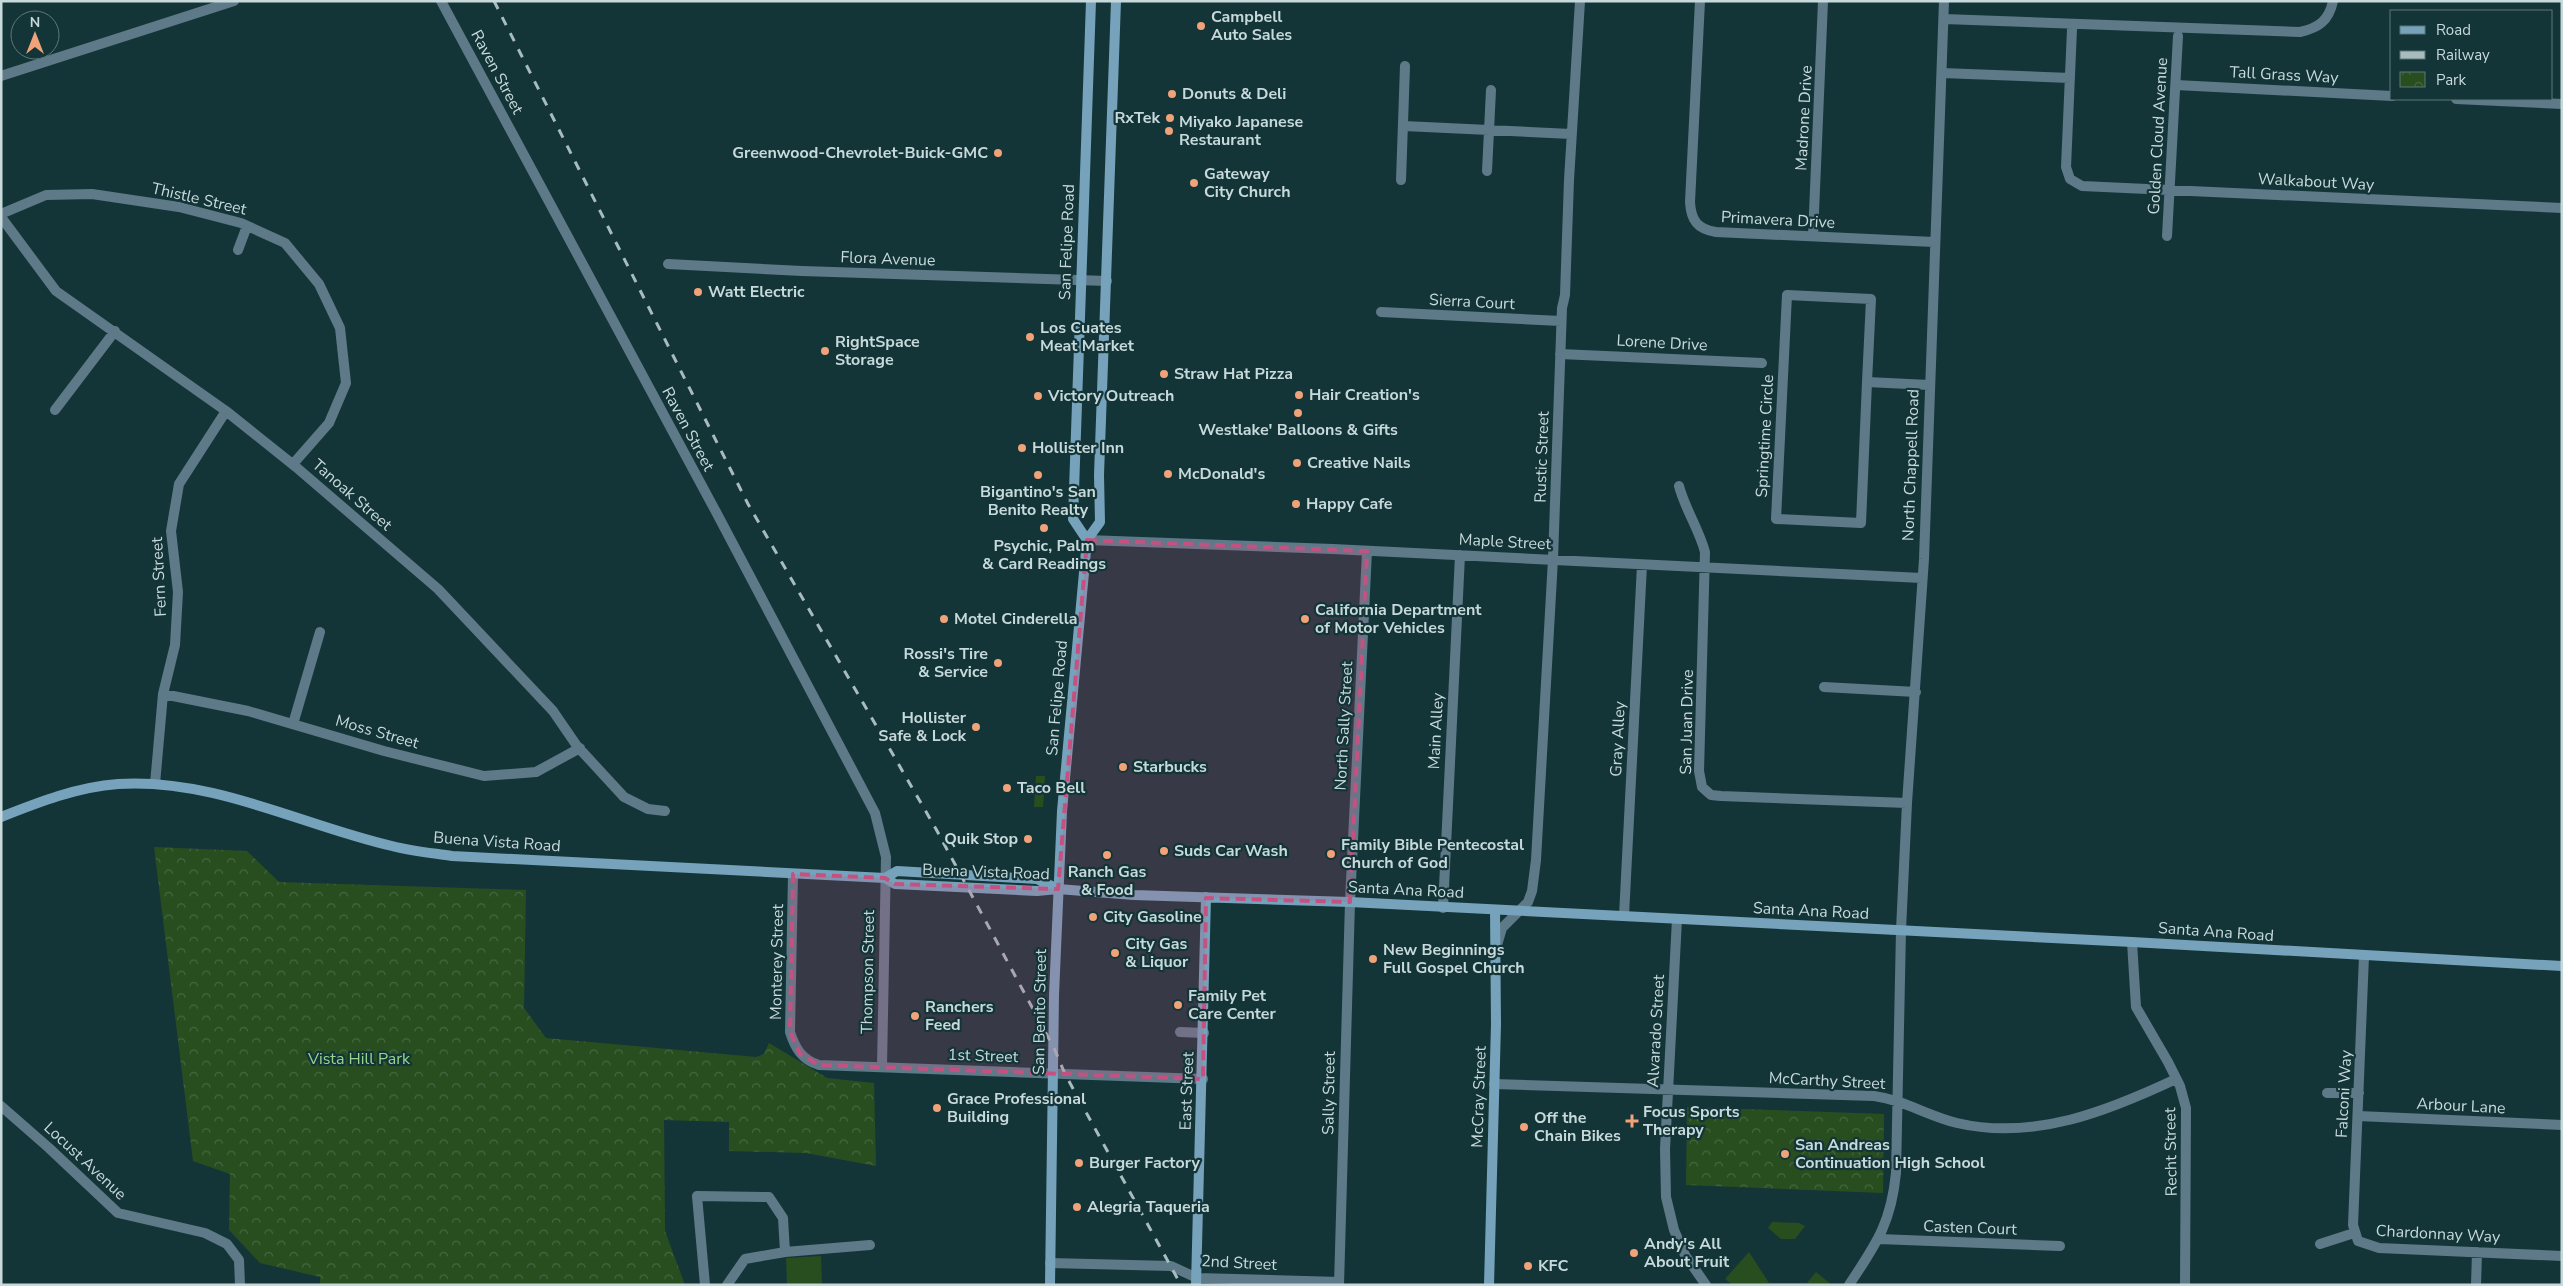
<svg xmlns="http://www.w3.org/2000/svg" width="2563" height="1286" font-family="'Nunito Sans',sans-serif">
  <defs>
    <pattern id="park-crowns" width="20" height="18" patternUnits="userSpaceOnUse" patternTransform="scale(1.25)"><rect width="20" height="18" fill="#284e20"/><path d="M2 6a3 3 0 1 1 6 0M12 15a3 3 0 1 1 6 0" fill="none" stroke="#466740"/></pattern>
  </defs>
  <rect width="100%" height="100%" fill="#143538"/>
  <!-- green -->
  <path fill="#284e20" d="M1036,776H1045L1043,807H1034Z
    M1772,1222L1799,1223L1805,1226L1795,1239H1781L1768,1228Z
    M1749,1252L1769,1283H1807L1816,1272L1832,1285H1733L1725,1279Z
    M821,1256L822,1285H787L786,1258Z"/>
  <!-- park -->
  <path fill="url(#park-crowns)" d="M154,847L247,851L279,882L526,890L524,1008L546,1038L756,1057L764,1054L769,1043L827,1078L874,1083L876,1166L806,1153L729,1151V1122L664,1120L665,1231L685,1285H320V1277L260,1263L229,1230L230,1174L193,1161Z
    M1687,1107L1884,1114L1883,1193L1686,1185Z"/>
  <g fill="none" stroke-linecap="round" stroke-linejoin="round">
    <!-- street -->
    <path stroke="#5e7a89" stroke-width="10" d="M441,1L715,510L875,813L886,857L882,1066
      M1700,1L1690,202C1691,220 1697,229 1716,232L1934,242
      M1944,19L2300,32C2318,28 2329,21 2333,1
      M2072,29L2066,167L2070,179L2082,186L2562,208
      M1942,73L2070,78
      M1,76L234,1
      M2176,85L2392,96
      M2456,99L2562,104
      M1404,126L1571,134
      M1487,171L1491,90
      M1401,180L1405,66
      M1,214L46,195L92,194L179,207L241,223L285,243L319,284L340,328L346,383L329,423L293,464
      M1,217L56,291L226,411L296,467L438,589L553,711L577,746L624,797L648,809L665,811
      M1813,236L1823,1
      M2167,236L2178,36
      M238,250L247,226
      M668,264L802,271L1107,281
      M1381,312L1561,321
      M1560,354L1762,363
      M1867,382L1861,523L1776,519L1787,295L1871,299L1867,382L1929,385
      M55,410L115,331
      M1679,486C1685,509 1699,529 1705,552L1699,771L1702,787L1711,795L1721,796L1907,803
      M1087,540L1333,549L1922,578
      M1824,687L1916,692
      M163,694L248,711L384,751L484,776L536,772L580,748
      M293,724L320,632
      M155,784L163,694L175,645L178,592L171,531L179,484L226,411
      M793,874L790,1032C795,1048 802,1060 819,1065L1203,1079
      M1443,908L1460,555
      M1624,916L1642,565
      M1677,919L1665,1149L1666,1197L1674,1230L1685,1255L1706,1285
      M2132,942L2136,1007L2168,1062L2180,1086L2186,1108L2185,1285
      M1497,945L1502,928L1528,902L1532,891L1536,860L1553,559L1562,308L1565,295L1569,180L1580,1
      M2364,956L2353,1225L2358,1241L2379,1248L2562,1256
      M1180,1032L1204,1033
      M1494,1084L1874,1096C1904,1100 1928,1116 1957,1123C2034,1141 2108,1111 2176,1079
      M2327,1093H2359
      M1,1106L49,1148L118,1213L205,1233L227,1244L239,1260L240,1285
      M2358,1116L2562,1125
      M1879,1239L2060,1246
      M2320,1244L2354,1233
      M1050,1263L1171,1266L1197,1278L1339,1282
      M705,1285L697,1196L769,1197L783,1218L785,1252L870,1245
      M727,1285L745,1259L785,1252
      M1339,1285L1350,902L1367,551
      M1849,1285C1876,1244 1891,1224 1896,1173L1901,930L1907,803L1924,559L1944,1
      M2476,1285L2477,1252"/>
    <!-- secondary -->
    <path stroke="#76a3bb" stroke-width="10" d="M1087,540L1073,519L1091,1
      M1,817C39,802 77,787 118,784C214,778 301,825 392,846C411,851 432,853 452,856L885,878L895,884L1037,891L1058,889L1037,879L897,871L885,878
      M1058,889L1134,895L1350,902L2132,942L2562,966
      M1050,1285L1054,995L1062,811L1087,540L1100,522L1099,475L1116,1
      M1196,1285L1206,897
      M1489,1285L1496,1024L1495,910"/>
    <!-- rail -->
    <path stroke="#a7bcbe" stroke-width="3" stroke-dasharray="9 9" stroke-linecap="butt" d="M494,1L748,504L936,829L1054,1048L1065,1074L1181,1285"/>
  </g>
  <!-- marked area -->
  <path fill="#c45281" fill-opacity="0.2" stroke="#c45281" stroke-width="4" stroke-dasharray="10 6" stroke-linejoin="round" d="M1087,540L1367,551L1350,902L1206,898L1203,1079L819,1065L800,1054L790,1032L793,874L885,878L895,884L1058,889Z"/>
  <!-- markers -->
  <g fill="#f0a279" stroke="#143538" stroke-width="2">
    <circle cx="1201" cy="26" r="5"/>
    <circle cx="1172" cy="94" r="5"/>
    <circle cx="1170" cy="118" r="5"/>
    <circle cx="1169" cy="131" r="5"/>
    <circle cx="998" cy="153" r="5"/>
    <circle cx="1194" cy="183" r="5"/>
    <circle cx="698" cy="292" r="5"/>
    <circle cx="1030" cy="337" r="5"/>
    <circle cx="825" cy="351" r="5"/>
    <circle cx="1164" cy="374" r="5"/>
    <circle cx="1299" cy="395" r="5"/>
    <circle cx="1038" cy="396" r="5"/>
    <circle cx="1298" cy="413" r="5"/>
    <circle cx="1022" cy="448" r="5"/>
    <circle cx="1297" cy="463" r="5"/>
    <circle cx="1168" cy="474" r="5"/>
    <circle cx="1038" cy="475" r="5"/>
    <circle cx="1296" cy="504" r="5"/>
    <circle cx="1044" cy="528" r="5"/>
    <circle cx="944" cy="619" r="5"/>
    <circle cx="1305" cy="619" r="5"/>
    <circle cx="998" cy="663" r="5"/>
    <circle cx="976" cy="727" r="5"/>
    <circle cx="1123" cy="767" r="5"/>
    <circle cx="1007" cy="788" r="5"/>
    <circle cx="1028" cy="839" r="5"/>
    <circle cx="1164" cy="851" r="5"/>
    <circle cx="1331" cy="854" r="5"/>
    <circle cx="1107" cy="855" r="5"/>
    <circle cx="1093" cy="917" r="5"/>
    <circle cx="1115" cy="953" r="5"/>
    <circle cx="1373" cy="959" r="5"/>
    <circle cx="1178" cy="1005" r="5"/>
    <circle cx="915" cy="1016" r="5"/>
    <circle cx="937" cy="1108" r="5"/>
    <path d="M1629.5 1113.5h5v5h5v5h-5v5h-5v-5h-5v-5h5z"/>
    <circle cx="1524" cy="1127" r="5"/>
    <circle cx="1785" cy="1154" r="5"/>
    <circle cx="1079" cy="1163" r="5"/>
    <circle cx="1077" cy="1207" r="5"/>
    <circle cx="1634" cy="1253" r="5"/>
    <circle cx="1528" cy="1266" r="5"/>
  </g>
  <g text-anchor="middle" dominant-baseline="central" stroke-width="4.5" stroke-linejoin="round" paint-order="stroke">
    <!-- poi labels -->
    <g font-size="16" font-weight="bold" fill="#c7d9db" stroke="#143538" text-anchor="start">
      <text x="1211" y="17">Campbell<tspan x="1211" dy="18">Auto Sales</tspan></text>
      <text x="1182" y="94">Donuts &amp; Deli</text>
      <text x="1160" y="118" text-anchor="end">RxTek</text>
      <text x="1179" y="122">Miyako Japanese<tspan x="1179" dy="18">Restaurant</tspan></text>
      <text x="988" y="153" text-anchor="end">Greenwood-Chevrolet-Buick-GMC</text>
      <text x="1204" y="174">Gateway<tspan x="1204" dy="18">City Church</tspan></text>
      <text x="708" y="292">Watt Electric</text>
      <text x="1040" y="328">Los Cuates<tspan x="1040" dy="18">Meat Market</tspan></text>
      <text x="835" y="342">RightSpace<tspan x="835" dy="18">Storage</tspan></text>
      <text x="1174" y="374">Straw Hat Pizza</text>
      <text x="1309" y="395">Hair Creation's</text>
      <text x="1048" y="396">Victory Outreach</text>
      <text x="1298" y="430" text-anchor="middle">Westlake' Balloons &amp; Gifts</text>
      <text x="1032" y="448">Hollister Inn</text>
      <text x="1307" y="463">Creative Nails</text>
      <text x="1178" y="474">McDonald's</text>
      <text x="1038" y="492" text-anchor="middle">Bigantino's San<tspan x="1038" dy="18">Benito Realty</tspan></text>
      <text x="1306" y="504">Happy Cafe</text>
      <text x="1044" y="546" text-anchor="middle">Psychic, Palm<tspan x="1044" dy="18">&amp; Card Readings</tspan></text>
      <text x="1315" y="610">California Department<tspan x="1315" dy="18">of Motor Vehicles</tspan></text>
      <text x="954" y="619">Motel Cinderella</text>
      <text x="988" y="654" text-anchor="end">Rossi's Tire<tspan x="988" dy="18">&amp; Service</tspan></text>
      <text x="966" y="718" text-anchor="end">Hollister<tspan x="966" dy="18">Safe &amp; Lock</tspan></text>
      <text x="1133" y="767">Starbucks</text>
      <text x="1017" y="788">Taco Bell</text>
      <text x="1018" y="839" text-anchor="end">Quik Stop</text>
      <text x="1341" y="845">Family Bible Pentecostal<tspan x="1341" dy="18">Church of God</tspan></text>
      <text x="1174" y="851">Suds Car Wash</text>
      <text x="1107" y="872" text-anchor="middle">Ranch Gas<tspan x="1107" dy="18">&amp; Food</tspan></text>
      <text x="1103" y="917">City Gasoline</text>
      <text x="1125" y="944">City Gas<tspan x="1125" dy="18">&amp; Liquor</tspan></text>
      <text x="1383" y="950">New Beginnings<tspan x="1383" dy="18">Full Gospel Church</tspan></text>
      <text x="1188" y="996">Family Pet<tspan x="1188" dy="18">Care Center</tspan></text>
      <text x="925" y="1007">Ranchers<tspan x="925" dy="18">Feed</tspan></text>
      <text x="947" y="1099">Grace Professional<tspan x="947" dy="18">Building</tspan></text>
      <text x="1643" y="1112">Focus Sports<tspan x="1643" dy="18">Therapy</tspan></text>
      <text x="1534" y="1118">Off the<tspan x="1534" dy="18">Chain Bikes</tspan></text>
      <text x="1795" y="1145">San Andreas<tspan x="1795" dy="18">Continuation High School</tspan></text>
      <text x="1089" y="1163">Burger Factory</text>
      <text x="1087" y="1207">Alegria Taqueria</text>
      <text x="1644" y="1244">Andy's All<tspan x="1644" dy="18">About Fruit</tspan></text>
      <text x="1538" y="1266">KFC</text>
    </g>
    <!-- street labels -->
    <g font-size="16" fill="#c7d9db" stroke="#143538">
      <text transform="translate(497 72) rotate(62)">Raven Street</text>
      <text transform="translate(2284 75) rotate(3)">Tall Grass Way</text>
      <text transform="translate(1804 118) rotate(-87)">Madrone Drive</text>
      <text transform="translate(2158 136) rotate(-87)">Golden Cloud Avenue</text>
      <text transform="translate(2316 182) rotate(3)">Walkabout Way</text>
      <text transform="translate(199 199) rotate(13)">Thistle Street</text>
      <text transform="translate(1778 220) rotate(3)">Primavera Drive</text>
      <text transform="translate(1067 242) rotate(-88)">San Felipe Road</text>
      <text transform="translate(888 259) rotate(2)">Flora Avenue</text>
      <text transform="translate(1472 302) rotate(3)">Sierra Court</text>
      <text transform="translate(1662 343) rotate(3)">Lorene Drive</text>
      <text transform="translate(688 429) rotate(62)">Raven Street</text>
      <text transform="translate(1765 436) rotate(-87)">Springtime Circle</text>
      <text transform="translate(1542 457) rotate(-88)">Rustic Street</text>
      <text transform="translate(1911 465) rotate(-88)">North Chappell Road</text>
      <text transform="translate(352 495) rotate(41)">Tanoak Street</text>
      <text transform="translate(1505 542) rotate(3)">Maple Street</text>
      <text transform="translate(159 577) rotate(-93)">Fern Street</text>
      <text transform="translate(1057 698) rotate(-85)">San Felipe Road</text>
      <text transform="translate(1687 722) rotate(-89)">San Juan Drive</text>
      <text transform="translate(1344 726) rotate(-87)">North Sally Street</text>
      <text transform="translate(1436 731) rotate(-87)">Main Alley</text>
      <text transform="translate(377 732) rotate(16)">Moss Street</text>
      <text transform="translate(1618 739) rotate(-87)">Gray Alley</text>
      <text transform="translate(497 842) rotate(4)">Buena Vista Road</text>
      <text transform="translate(986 872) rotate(2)">Buena Vista Road</text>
      <text transform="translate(1406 890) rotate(3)">Santa Ana Road</text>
      <text transform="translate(1811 911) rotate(3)">Santa Ana Road</text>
      <text transform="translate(2216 932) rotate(4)">Santa Ana Road</text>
      <text transform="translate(777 962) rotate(-89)">Monterey Street</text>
      <text transform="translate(868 972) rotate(-89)">Thompson Street</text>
      <text transform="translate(1040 1012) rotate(-89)">San Benito Street</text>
      <text transform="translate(1656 1031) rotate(-87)">Alvarado Street</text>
      <text transform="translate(983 1056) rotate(2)">1st Street</text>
      <text transform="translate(1827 1081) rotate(3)">McCarthy Street</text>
      <text transform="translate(1187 1091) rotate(-88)">East Street</text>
      <text transform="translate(1329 1093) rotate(-89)">Sally Street</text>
      <text transform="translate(2344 1094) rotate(-87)">Falconi Way</text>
      <text transform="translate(1479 1097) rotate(-88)">McCray Street</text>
      <text transform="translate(2461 1106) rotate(3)">Arbour Lane</text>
      <text transform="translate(2171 1152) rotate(-91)">Recht Street</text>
      <text transform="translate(85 1161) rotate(43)">Locust Avenue</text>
      <text transform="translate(1970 1228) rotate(2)">Casten Court</text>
      <text transform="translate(2438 1234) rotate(3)">Chardonnay Way</text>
      <text transform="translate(1239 1263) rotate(3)">2nd Street</text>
    </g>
    <!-- park labels -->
    <g font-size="16" fill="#97d48b" stroke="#143538">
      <text x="359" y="1059">Vista Hill Park</text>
    </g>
  </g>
  <!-- border -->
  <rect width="2563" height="1286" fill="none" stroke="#c7d9db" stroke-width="5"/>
  <!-- legend -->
  <rect x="2390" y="10" width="162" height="90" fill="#143538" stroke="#5c7779"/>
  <rect x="2400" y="26" width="25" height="8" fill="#76a3bb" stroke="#5c7779"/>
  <text x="2436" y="35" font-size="15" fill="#c7d9db">Road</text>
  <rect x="2400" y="51" width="25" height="8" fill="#a7bcbe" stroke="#5c7779"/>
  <text x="2436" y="60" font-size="15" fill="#c7d9db">Railway</text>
  <rect x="2400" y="72" width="25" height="15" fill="url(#park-crowns)" stroke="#5c7779"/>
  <text x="2436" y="85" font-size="15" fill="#c7d9db">Park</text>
  <!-- north arrow -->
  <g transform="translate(35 35)"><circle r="24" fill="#143538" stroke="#5c7779"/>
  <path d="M0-4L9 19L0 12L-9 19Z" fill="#f0a279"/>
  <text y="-8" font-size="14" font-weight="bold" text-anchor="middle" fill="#c7d9db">N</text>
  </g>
</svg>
